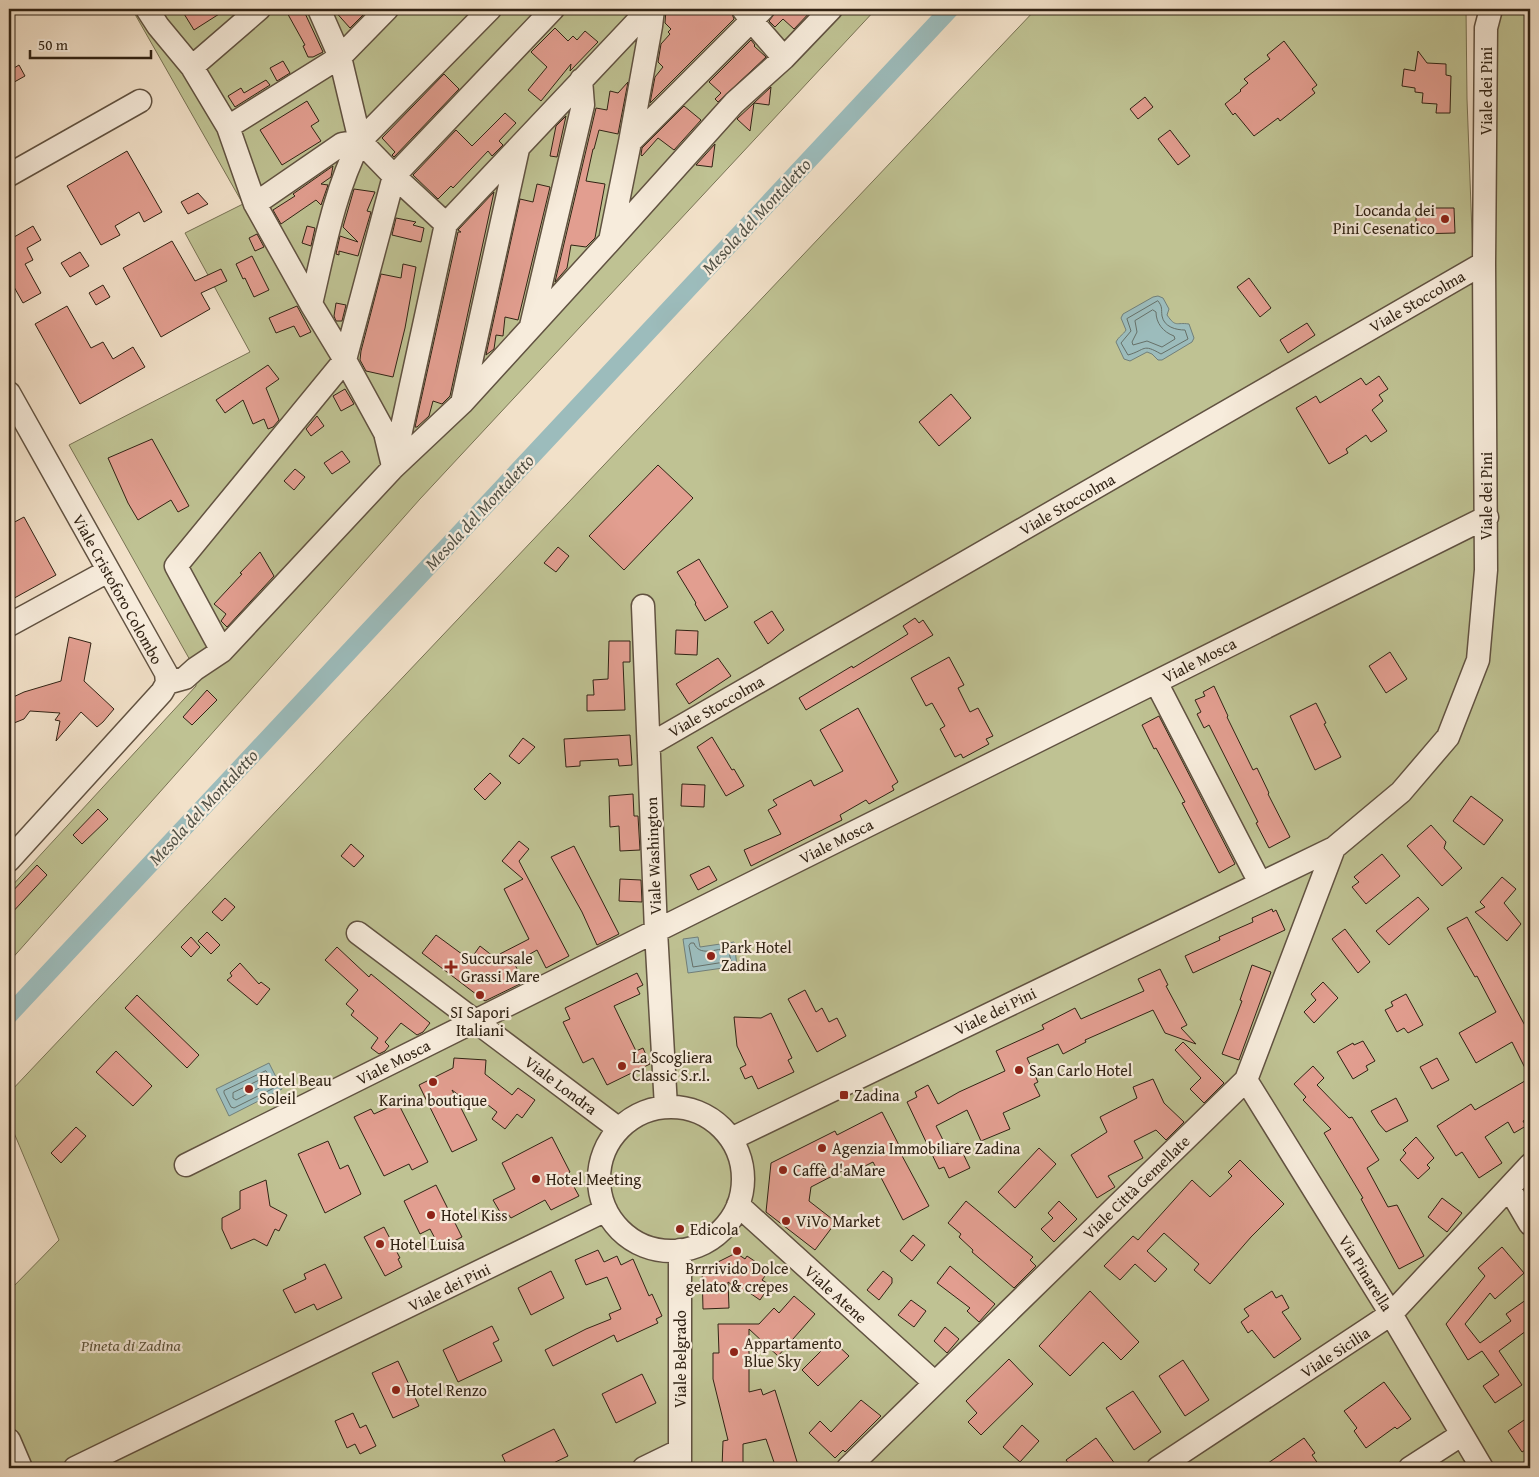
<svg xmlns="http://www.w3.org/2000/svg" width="1539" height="1477" font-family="'Gentium Book Plus',serif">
  <rect width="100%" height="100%" fill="#f2e1c9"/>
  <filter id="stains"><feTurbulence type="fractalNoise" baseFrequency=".004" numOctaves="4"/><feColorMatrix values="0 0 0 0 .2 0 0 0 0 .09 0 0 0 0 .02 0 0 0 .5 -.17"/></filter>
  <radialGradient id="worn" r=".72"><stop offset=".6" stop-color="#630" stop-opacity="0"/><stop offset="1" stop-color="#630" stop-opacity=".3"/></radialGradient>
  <!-- green -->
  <path fill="#bfc293" stroke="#787254" d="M132,9H876L420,499L9,962V889L196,686L195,669L69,445L250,352L185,233L243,204Z
    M1036,9H1466L1467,99L1473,260L1484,263L1489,9H1530V1468H31L9,1419V1291L59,1240L9,1121V1093Z"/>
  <!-- water -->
  <path fill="#9cbcbc" stroke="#717f79" d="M1158,296L1163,298L1169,309L1167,315C1176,328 1176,322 1189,324L1194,338L1192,342L1162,360H1158L1152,354L1147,352L1130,361L1124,359L1116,342C1119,336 1123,335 1126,330L1121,318L1123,314L1153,297Z
    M698,937L700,947L734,942L737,966L688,973L683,939Z
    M269,1063L282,1089L229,1116L216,1089Z"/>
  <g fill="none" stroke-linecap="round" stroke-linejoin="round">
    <!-- shore -->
    <path stroke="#667068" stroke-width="1" d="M1158,301C1163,307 1161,309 1162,316C1164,327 1176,330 1185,330L1188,339L1161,354C1142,343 1146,350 1128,355L1121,343L1131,331L1127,319Z
      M1153,310L1156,312C1156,323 1163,332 1174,336L1175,339L1162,347L1147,341L1133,345L1132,342L1137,332L1135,321Z
      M691,943H694C699,957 716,949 728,948L731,961L693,967L689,946Z
      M266,1071L275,1085L274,1088L234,1108L231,1107L224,1093V1091Z
      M262,1079L265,1080V1085L236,1100L233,1098V1093Z"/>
    <!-- canal -->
    <path stroke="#9cbcbc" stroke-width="18" d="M9,1015L950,9"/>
  </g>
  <!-- building -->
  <path fill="#e29e90" stroke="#312314" d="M181,9H227L194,30Z
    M285,9H303L323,52L313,57H308L303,46L305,45Z
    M333,9H369L350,28Z
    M666,9H730L734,19L650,103L655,77L663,67L658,62L661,44L670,34L668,32L671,29L665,23Z
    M776,9H813L794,29L783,19L775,27L769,21L775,13Z
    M555,28L568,41L573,36L577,40L585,31L598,42L570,71L571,64L541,101L528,90L547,67L531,52Z
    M751,40L755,45L754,46L766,57L718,102L715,99L721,93L709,82Z
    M1284,41L1317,85L1312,89L1315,93L1280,121L1278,118L1254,136L1235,113L1233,115L1225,104L1241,91L1240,90L1248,83L1244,79L1270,59L1267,55Z
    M1418,51L1427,63L1446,64V75L1451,76L1450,113H1436L1437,104L1422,103L1423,93L1415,92V88L1402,86L1404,69L1415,71Z
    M283,61L290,73L277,81L270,68Z
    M19,65L25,76L9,85V71Z
    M444,74L459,89L394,157L392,155L395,152L382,138Z
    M266,80L270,85L235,107L228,96L241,88L244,93Z
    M628,82L618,134L599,130L594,149H593L586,181L605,184L595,238L586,247L571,245L567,268L555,282L596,108L607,110L610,91L618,93Z
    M771,87L769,105L754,103Z
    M1145,97L1153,107L1138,119L1130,109Z
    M307,101L319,121L311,126L321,141L282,165L260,130Z
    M754,103L750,131L737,119Z
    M684,106L701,120L674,150L658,138L642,156L641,155L642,148Z
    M505,113L516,123L499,141L503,145L492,156L488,151L453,188L451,186L438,199L413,175L456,130L472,146Z
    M566,116L557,157L550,156L556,126Z
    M1170,130L1190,156L1178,165L1158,139Z
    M715,144L712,167L696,165Z
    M127,151L162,212L144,222L139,212L115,226L120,235L101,245L67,186Z
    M333,166L331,177L321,184L328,185L321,205L316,200L281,224L273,210L295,196L293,194Z
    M537,184L550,187L518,320L505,317L503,336L496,335L494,349L486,355L520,199L533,202Z
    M354,189L375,192L367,211L371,212L358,256L339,251V255L336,254L340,236L358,242L343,227Z
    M494,192L450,396L442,404L433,401L429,416L417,427H415L458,232H461L458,230Z
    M198,193L208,204L188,214L181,202Z
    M1416,208H1454L1455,233L1416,234Z
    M396,218L416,222L413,225L424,228L421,242L392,235Z
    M33,226L41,240L27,248L33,260L25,264L41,293L23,303L9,278V240Z
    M307,226L315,228L311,246L302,243Z
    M257,234L264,247L255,251L249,238Z
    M172,241L195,281L221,269L227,281L201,293L210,309L161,337L123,268Z
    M80,252L89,266L70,277L61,263Z
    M252,256L269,290L254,297L245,278L243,279L236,264Z
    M403,264L416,267L405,328L393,377L366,371L360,360L361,351L381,274L401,278Z
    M1249,278L1271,308L1260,317L1237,287Z
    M103,285L110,297L96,305L89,293Z
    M336,303L346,305L342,321H336L334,316Z
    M67,306L91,348L103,342L113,359L133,347L145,367L80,404L35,324Z
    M297,306L311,332L300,337L294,326L276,333L269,318Z
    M1307,323L1315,335L1288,353L1280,340Z
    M268,365L279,379L266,388L279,420L273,427L268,429L264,419L253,424L243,400L225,413L216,400Z
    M1379,376L1388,389L1379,395L1383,401L1372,410L1387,431L1371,442L1366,435L1346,449L1348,453L1329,464L1296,408L1316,396L1320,403L1361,378L1366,385Z
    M345,389L354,404L341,411L333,396Z
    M951,394L971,418L939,446L919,422Z
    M317,416L324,426L311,436L306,429Z
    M152,439L189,506L178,512L171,500L138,520L128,503L108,458Z
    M342,451L350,462L332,474L324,463Z
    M658,465L693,498L624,570L589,536Z
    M295,469L305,477L294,490L284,481Z
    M24,517L56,575L9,601V525Z
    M558,547L569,556L556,572L544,563Z
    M260,552L274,576L227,627L221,621L226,614L214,604L242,574L240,573Z
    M699,559L728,607L705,621L695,604L696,603L677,572Z
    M772,611L784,630L768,644L754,622Z
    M915,618L919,623L923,620L933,635L806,710L799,698L852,666L853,668L908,634L903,626Z
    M676,630L698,631L697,655L675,654Z
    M69,637L91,643L84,681L114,709L103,722L97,727L81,712L56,741L60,721L55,720L60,713L30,711L24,719L9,725V699L24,692L61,681Z
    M609,641H630V662H623L625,710L587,711V695H594L593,680L608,679Z
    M1390,652L1407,679L1386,693L1369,666Z
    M949,657L964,685L958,688L970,712L978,708L993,736L986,739L989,744L963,758L961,754L955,757L940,729L945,726L932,703L926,706L911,678Z
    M718,658L731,676L689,704L676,684Z
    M1214,686L1228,716L1227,717L1253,770L1257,768L1269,793L1268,794L1290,837L1269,848L1256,823L1258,822L1209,725L1204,728L1197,714L1201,712L1195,700L1205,696L1203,692Z
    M207,690L217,700L192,725L183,717Z
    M1316,703L1326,723L1324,724L1341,757L1315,770L1290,716Z
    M858,708L898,782L892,786L894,790L869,804L866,800L840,815L842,820L751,866L744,850L781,834L768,810L777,805L773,800L811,780L814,786L843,771L820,730Z
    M1159,716L1235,864L1219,873L1182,803L1185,802L1156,748L1154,749L1142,725Z
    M630,735L632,765L619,766L618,759L580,761V766L566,767L564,739Z
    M712,737L732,770L734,769L744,786L726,796L697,747Z
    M523,738L535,747L519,764L509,756Z
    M490,773L501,783L485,800L474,789Z
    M682,784L705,785L704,807L681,806Z
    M633,794L634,816H638L640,850L620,851L619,826L610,827L609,796Z
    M1471,796L1503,820L1484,845L1453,821Z
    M98,809L108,819L82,844L73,835Z
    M1431,825L1446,842L1444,848L1462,868L1442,886L1407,846Z
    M519,841L529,849L519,861L569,956L546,968L537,950L514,963L524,982L485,1001L422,953L436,935L470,960L480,946L494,957L529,939L504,889L523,879L502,861Z
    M351,844L364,856L354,867L341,856Z
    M574,846L619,934L597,945L582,912L551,857Z
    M1382,854L1400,876L1366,904L1352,887L1359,882L1354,877Z
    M37,865L47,875L9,916V895Z
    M709,866L717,880L698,890L690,875Z
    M1502,877L1516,889L1504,903L1521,924L1507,941L1475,912L1485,907L1480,902Z
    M620,879L641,880L642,902L619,901Z
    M1418,897L1429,909L1389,945L1376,931Z
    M225,898L235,907L222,921L212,912Z
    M1272,909L1273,912L1276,910L1285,930L1193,973L1185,956L1220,940L1219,937L1253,922L1252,918Z
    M1467,917L1530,1035V1078L1512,1042L1476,1063L1459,1033L1496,1012L1477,976L1475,977L1447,928Z
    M1345,929L1370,962L1358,973L1332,939Z
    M207,932L220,945L211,954L198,941Z
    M191,937L200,947L191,957L181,947Z
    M337,947L369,977L371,974L430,1023L423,1032L417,1035L401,1023L385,1042L389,1046L385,1051L379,1054L371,1048L378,1038L351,1015L354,1011L346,1004L358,990L325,960Z
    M240,963L259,984L261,982L270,989L257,1005L227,980L232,976L230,973Z
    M1252,965L1271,972L1239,1060L1222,1054L1242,1001L1240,1000Z
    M1160,969L1168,985L1166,986L1187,1025L1181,1028L1196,1044L1165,1033L1153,1010L1085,1040L1086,1042L1063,1054L1058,1044L1027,1058L1038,1082L1034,1084L1040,1096L1003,1113L1010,1129L981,1141L967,1110L936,1126L947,1148L958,1143L970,1168L949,1178L944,1167L939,1169L907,1102L917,1097L915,1092L928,1085L938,1104L959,1092L1005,1071L996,1051L1044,1029L1042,1025L1075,1008L1081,1019L1144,991L1138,979Z
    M637,973L643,985L637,988L640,994L614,1006L636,1051L643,1048L650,1064L607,1085L593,1058L583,1063L563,1022L570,1019L565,1008Z
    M1323,982L1338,998L1314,1023L1304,1012L1316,1000L1311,994Z
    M805,990L816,1012L822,1008L829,1022L837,1018L846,1036L817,1052L788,999Z
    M1406,994L1423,1025L1408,1033L1404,1028L1397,1032L1385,1010L1393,1006L1391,1002Z
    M137,995L199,1055L187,1068L125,1008Z
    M771,1013L792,1058L788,1060L794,1072L758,1089L752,1076L745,1079L740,1068L746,1065L737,1046L734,1017L761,1018Z
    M1363,1041L1375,1061L1366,1066L1368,1070L1353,1079L1337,1052L1353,1043L1354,1045Z
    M1183,1042L1224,1083L1204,1103L1190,1089L1201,1078L1175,1050Z
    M116,1051L152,1086L133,1106L96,1072Z
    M454,1058L486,1060L485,1074L512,1095L518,1088L535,1100L522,1118L517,1114L505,1129L492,1119L497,1112L479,1098L469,1103L452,1090L477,1140L452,1152L419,1085L453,1068Z
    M1437,1058L1449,1080L1432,1089L1420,1067Z
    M1313,1066L1324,1078L1317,1085L1349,1118L1352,1117L1379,1160L1367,1168L1388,1207L1397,1205L1424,1256L1399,1269L1361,1199L1363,1198L1324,1133L1331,1129L1303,1100L1306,1097L1294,1084Z
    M1530,1078V1116L1523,1121L1526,1126L1514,1133L1508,1122L1485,1137L1502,1163L1479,1178L1462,1152L1456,1156L1437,1126L1471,1104L1475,1110Z
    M1153,1079L1164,1103L1184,1122L1166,1140L1156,1130L1134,1141L1143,1158L1108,1176L1115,1187L1097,1198L1071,1155L1107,1132L1100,1117L1137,1098L1133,1087Z
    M1396,1098L1408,1121L1386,1132L1379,1124L1371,1111Z
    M398,1103L428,1162L412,1170L409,1164L384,1176L354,1117L371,1109L374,1114Z
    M882,1112L902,1151L900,1152L929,1206L903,1220L873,1162L845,1176L842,1171L811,1187L809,1201L836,1222L815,1250L766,1212L771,1163L835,1131L837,1135Z
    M76,1127L86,1136L61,1163L51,1153Z
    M552,1137L570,1172L567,1174L579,1196L551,1210L545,1200L511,1218L508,1214L503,1217L493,1200L515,1189L502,1163Z
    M1416,1137L1434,1158L1427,1165L1430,1168L1418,1179L1400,1160L1406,1153L1403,1150Z
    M328,1141L340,1169L348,1165L361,1194L325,1213L298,1154Z
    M1039,1148L1056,1164L1015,1208L998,1192Z
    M1240,1160L1284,1204L1251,1237L1210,1284L1194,1270L1199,1264L1164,1233L1147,1251L1167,1269L1155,1282L1135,1264L1120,1280L1104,1266L1133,1236L1138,1240L1192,1180L1210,1197L1232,1176L1228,1172Z
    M266,1180L270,1206L287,1215L279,1231L275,1229L267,1246L254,1239L231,1249L222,1229V1218L240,1209V1191Z
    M436,1185L462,1237L440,1248L430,1229L420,1234L404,1201Z
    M1442,1198L1462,1213L1447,1232L1428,1217Z
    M966,1201L1033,1257L1030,1260L1036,1266L1014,1288L972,1252L973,1250L959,1237L961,1234L948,1223Z
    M1059,1201L1077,1219L1054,1242L1041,1229L1053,1218L1048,1213Z
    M384,1227L400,1258L398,1259L402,1267L385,1276L364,1237Z
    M913,1235L925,1245L912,1261L900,1251Z
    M1502,1247L1524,1273L1495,1299L1490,1293L1465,1324L1480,1343L1511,1321L1506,1314L1530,1297V1328L1499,1351L1522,1385L1495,1403L1483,1386L1499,1375L1482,1351L1468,1360L1446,1324L1485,1276L1478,1268Z
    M598,1250L604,1262L617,1256L621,1265L633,1259L649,1296L652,1294L662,1316L656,1319L658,1323L617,1342L614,1335L553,1366L545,1350L586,1329L611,1319L609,1314L621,1309L607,1277L586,1285L575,1260Z
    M736,1253L745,1259L747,1256L762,1266L759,1271L765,1276L762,1280L770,1285L760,1300L744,1289L742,1292L728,1282L729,1308L703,1309L702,1270Z
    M325,1264L342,1298L317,1310L314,1304L295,1313L283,1290L306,1279L304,1274Z
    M950,1266L995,1304L979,1322L967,1311L970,1308L937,1283Z
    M551,1271L564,1298L531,1315L518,1288Z
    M883,1271L892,1278V1283L879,1300L867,1290Z
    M1090,1291L1139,1342L1121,1360L1103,1342L1070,1376L1039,1346Z
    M1272,1291L1276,1298L1282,1295L1289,1308L1282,1312L1301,1339L1274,1358L1252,1330L1248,1333L1241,1322L1249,1316L1244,1309Z
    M794,1296L815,1314L778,1356L749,1329V1392L761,1389L763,1395L775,1390L798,1465L787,1468H776L766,1439L743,1444V1468H722L723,1441L728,1440L713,1379V1353H719L718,1324H759L774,1308L779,1313Z
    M911,1300L926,1311L914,1327L898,1315Z
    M492,1326L499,1340L493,1343L502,1361L458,1382L443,1350Z
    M945,1327L959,1339L947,1353L934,1341Z
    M832,1340L849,1356L818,1386L802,1370Z
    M1009,1359L1033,1384L981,1435L968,1422L977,1413L966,1401Z
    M1183,1360L1209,1400L1185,1416L1159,1376Z
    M398,1361L419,1406L393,1418L372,1373Z
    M642,1374L656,1403L616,1423L602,1394Z
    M1384,1382L1411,1419L1397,1429L1395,1427L1366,1448L1354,1431L1357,1428L1344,1411Z
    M1133,1391L1161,1432L1134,1450L1106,1408Z
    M861,1400L881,1416L845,1452L843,1450L835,1458L809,1433L820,1421L831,1432Z
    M353,1413L360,1428L366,1425L376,1446L360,1454L355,1444L347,1448L335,1421Z
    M1530,1416V1447L1522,1452L1508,1431Z
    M1022,1425L1039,1441L1020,1462L1003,1447Z
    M554,1429L568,1456L543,1468H508L502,1455Z
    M1096,1438L1118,1468H1072L1066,1460Z
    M1304,1438L1315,1453L1312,1455L1321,1468H1261Z"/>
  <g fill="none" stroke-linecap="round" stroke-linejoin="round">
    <!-- minor casing -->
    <g stroke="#615241" stroke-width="25">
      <path id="minor" d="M147,9L158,26L192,67L228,127L255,204L311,304
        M319,9L340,57L360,141L394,176L446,224
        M743,9L751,20L784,58
        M192,67L259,9
        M228,127L340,57L387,9
        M630,142L651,26L653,9
        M9,175L140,101
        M255,204L342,144L360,141L490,9
        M610,241L630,142L763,9
        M531,326L583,105L581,80
        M9,393L166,673L167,683L162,692L9,860
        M462,403L518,149
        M392,462L385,433L345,360L394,176L553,9
        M393,468L446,224L649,9
        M643,606L656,931L666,1107
        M9,625L108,571
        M222,651L176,566L345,360L311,304C324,249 334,192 360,141
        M1156,682L1260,883
        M167,683L185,678L195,669L222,651L393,468L462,403L609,242L734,103L784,58L831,9
        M649,745L1484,263
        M358,933L619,1129
        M1246,1080L1391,1314L1482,1468
        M599 1179a72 72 0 1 1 144 0a72 72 0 1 1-144 0Z
        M731,1139L1334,848L1401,792L1448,737L1478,660L1486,570L1484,263L1486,28L1491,9
        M186,1165L1487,517
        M1509,1188L1530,1224
        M738,1205L935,1383
        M9,1440L21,1468
        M75,1468L606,1210
        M644,1468L679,1451
        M680,1468V1250
        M848,1468L1246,1080L1334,848
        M1158,1468L1391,1314L1530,1165
        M1410,1468L1461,1435"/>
    </g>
    <!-- minor -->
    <use href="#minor" stroke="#f7ecdc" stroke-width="22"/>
  </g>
  <!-- markers -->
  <g fill="#8f2418" stroke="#f7ecdc" stroke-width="2">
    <circle cx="1445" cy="219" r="5"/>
    <circle cx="711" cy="956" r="5"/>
    <path d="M448.5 959.5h5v5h5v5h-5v5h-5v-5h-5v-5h5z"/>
    <circle cx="480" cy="995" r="5"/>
    <circle cx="622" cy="1066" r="5"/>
    <circle cx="1019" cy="1070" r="5"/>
    <circle cx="433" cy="1082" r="5"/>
    <circle cx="249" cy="1089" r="5"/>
    <rect x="839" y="1090" width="10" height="10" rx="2.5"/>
    <circle cx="822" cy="1148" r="5"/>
    <circle cx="783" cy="1170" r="5"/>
    <circle cx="536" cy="1179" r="5"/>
    <circle cx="431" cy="1215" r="5"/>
    <circle cx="786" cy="1221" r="5"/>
    <circle cx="680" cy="1229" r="5"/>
    <circle cx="380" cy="1244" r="5"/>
    <circle cx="737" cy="1251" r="5"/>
    <circle cx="734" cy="1352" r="5"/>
    <circle cx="396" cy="1390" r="5"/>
  </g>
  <g text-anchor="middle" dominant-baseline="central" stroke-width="4.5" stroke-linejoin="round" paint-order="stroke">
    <!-- street labels -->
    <g font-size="16" fill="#312314" stroke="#f7ecdc">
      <text transform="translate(1486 91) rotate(-90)">Viale dei Pini</text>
      <text transform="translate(1417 301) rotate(-30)">Viale Stoccolma</text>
      <text transform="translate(1486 496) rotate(-90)">Viale dei Pini</text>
      <text transform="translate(1067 504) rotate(-30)">Viale Stoccolma</text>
      <text transform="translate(118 589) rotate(61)">Viale Cristoforo Colombo</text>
      <text transform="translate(1199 660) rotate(-27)">Viale Mosca</text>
      <text transform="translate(716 706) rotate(-30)">Viale Stoccolma</text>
      <text transform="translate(836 841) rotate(-27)">Viale Mosca</text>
      <text transform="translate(653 856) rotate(-92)">Viale Washington</text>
      <text transform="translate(995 1011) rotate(-26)">Viale dei Pini</text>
      <text transform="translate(393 1062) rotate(-27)">Viale Mosca</text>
      <text transform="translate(561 1085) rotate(37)">Viale Londra</text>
      <text transform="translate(1136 1187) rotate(-44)">Viale Città Gemellate</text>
      <text transform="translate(1366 1273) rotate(58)">Via Pinarella</text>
      <text transform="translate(449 1287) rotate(-26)">Viale dei Pini</text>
      <text transform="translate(836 1294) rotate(42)">Viale Atene</text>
      <text transform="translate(1335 1352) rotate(-33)">Viale Sicilia</text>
      <text transform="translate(680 1359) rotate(-90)">Viale Belgrado</text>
    </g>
    <!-- poi labels -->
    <g font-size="16" fill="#312314" stroke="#f7ecdc" text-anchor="start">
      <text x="1435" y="210" text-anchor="end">Locanda dei<tspan x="1435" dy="18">Pini Cesenatico</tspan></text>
      <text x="721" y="947">Park Hotel<tspan x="721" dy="18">Zadina</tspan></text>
      <text x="461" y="958">Succursale<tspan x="461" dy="18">Grassi Mare</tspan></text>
      <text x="480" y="1012" text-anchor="middle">SI Sapori<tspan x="480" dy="18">Italiani</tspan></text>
      <text x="632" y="1057">La Scogliera<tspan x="632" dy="18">Classic S.r.l.</tspan></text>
      <text x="1029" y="1070">San Carlo Hotel</text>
      <text x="259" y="1080">Hotel Beau<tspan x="259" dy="18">Soleil</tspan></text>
      <text x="854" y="1095">Zadina</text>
      <text x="433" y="1100" text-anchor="middle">Karina boutique</text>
      <text x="832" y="1148">Agenzia Immobiliare Zadina</text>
      <text x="793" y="1170">Caffè d'aMare</text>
      <text x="546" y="1179">Hotel Meeting</text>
      <text x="441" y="1215">Hotel Kiss</text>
      <text x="796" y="1221">ViVo Market</text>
      <text x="690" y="1229">Edicola</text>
      <text x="390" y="1244">Hotel Luisa</text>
      <text x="737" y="1268" text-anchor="middle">Brrrivido Dolce<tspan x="737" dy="18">gelato &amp; crepes</tspan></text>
      <text x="744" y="1343">Appartamento<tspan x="744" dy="18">Blue Sky</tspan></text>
      <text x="406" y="1390">Hotel Renzo</text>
    </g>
    <!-- park labels -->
    <g font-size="16" font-style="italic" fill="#5c533a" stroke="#f7ecdc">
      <text x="131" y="1345">Pineta di Zadina</text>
    </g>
    <!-- water labels -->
    <g font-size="18" font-style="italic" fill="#515146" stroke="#f7ecdc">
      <text transform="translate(756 216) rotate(-47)">Mesola del Montaletto</text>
      <text transform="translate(479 512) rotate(-47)">Mesola del Montaletto</text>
      <text transform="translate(203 807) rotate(-47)">Mesola del Montaletto</text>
    </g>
  </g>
  <!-- margin -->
  <rect width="1539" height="1477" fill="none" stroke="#f2e1c9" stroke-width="30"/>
  <rect x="10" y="10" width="1519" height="1457" fill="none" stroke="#312314" stroke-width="2.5"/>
  <rect x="15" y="15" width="1509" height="1447" fill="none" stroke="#312314"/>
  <!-- scale -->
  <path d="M30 50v8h121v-8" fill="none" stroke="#312314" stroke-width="2.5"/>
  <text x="38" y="50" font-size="15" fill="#312314" stroke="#f7ecdc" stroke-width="4" paint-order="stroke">50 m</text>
  <rect width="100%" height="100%" filter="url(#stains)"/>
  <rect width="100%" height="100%" fill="url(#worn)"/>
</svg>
